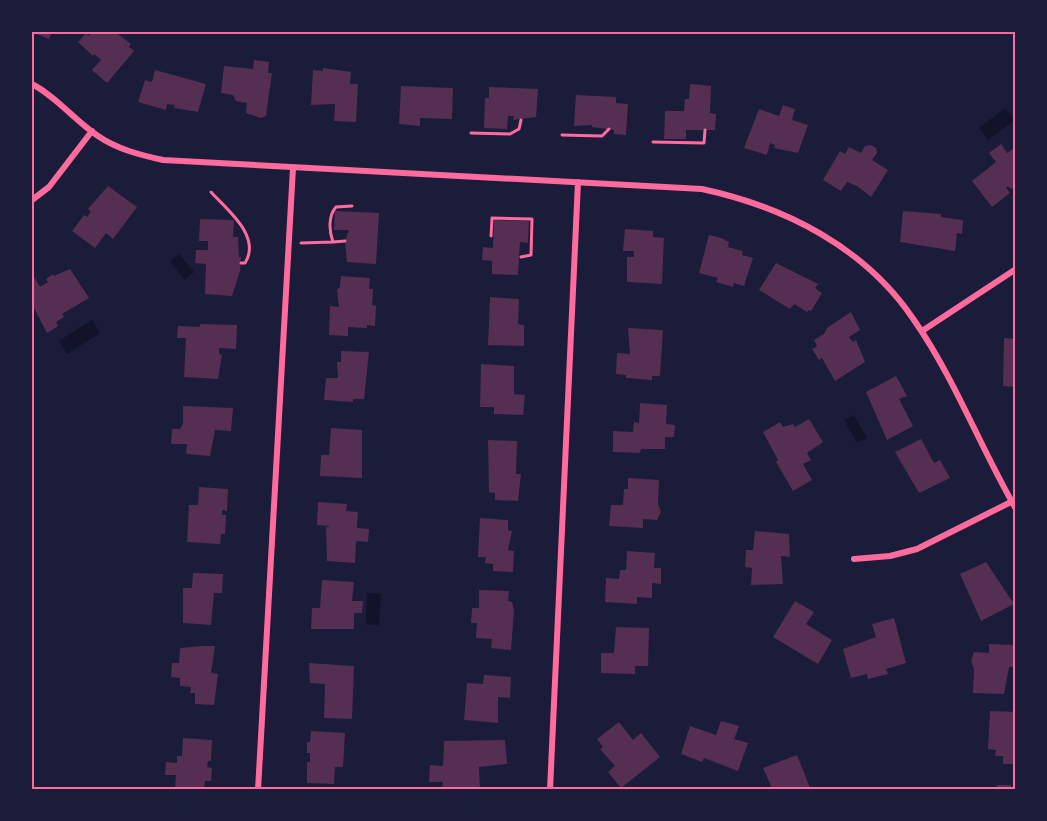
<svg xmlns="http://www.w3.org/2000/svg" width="1047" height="821" font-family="Bitter,serif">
  <rect width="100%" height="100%" fill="#1b1b3a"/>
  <!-- water -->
  <path fill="#12122b" d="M1005,108L1015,120L988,140L979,128Z
    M179,254L194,272L185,280L170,262Z
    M92,320L100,333L67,354L59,341Z
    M854,415L867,438L857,443L844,420Z
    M367,593L381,594L379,625L366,624Z"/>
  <!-- building -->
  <path fill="#542f53" d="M32,32H52L49,39Z
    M93,32H115L131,44L129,47L134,51L107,83L92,70L101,60L94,54L93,56L78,42L86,33L89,36Z
    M254,60L269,62L268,73H272L266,116L261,118L246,113L247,103L236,101L233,95L221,93L224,66L253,69Z
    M323,68L351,72L350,84H358L356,122L334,121L335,104L311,105L313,70L323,71Z
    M155,70L206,84L198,112L174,108L175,105L167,104L166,110L138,102L145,80L152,82Z
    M690,84L711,86L710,113L716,114L715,130H686V139H664L665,111H684L685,99H689Z
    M401,86L453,88L452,119L420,118V126L399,124Z
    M489,87L538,89L536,117L513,120L514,116H508L507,129L484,128L485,98H489Z
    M576,95L616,97V103L628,104L626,135L614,134V130L592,127V125L574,126Z
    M783,105L795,109L792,120L808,125L798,153L774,148L775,145L770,143L767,155L744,148L759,109L779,116Z
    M1001,144L1007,153L1016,147V186L1011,189L1008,186L1006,188L1010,193L992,207L972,181L996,162L989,153Z
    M871,145L876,148L877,153L872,160L888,170L871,197L857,186L847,182L841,191L823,180L840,151L845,154L849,147L861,153L865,146Z
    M108,186L137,207L113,239L106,233L95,248L72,231L84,215L87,217L91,212L88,209Z
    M335,211L379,213L376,264L347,262L345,241L349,230H334Z
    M903,211L941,214V217L963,220L962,234L957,233L955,251L900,242Z
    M200,219L234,220L233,237H238L239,257H241L240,271L232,296L205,294L206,264L195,263L196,250H208V241H199Z
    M494,220L529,221L528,243L520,242L518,275L492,274V261L482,260L483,247L493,248Z
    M625,229L653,231V237L664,238L662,284L627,282V257H634V251H623Z
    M709,235L721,238L729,242L728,247L743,251L742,255L753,258L744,286L734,283L733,287L716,282L718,278L699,273Z
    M776,263L818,284L815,288L822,293L811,311L809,310L807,312L794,304L790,309L759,290Z
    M70,269L89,298L62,314L64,317L56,322L58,326L47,333L34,308L32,310V273L40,287L48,282L46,279L53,274L54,276Z
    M341,276L370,278L369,289H373L372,305L376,306L375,326L367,325V328L348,327V336L329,335L330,306L339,307L337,290L340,287Z
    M490,297L519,299L518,324L524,325V346L488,345Z
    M851,312L860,330L849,337L853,342L856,340L865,362L835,381L822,358L819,360L812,349L817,346L814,340L824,334L827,328Z
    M200,324L237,325L236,349L219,348V354L222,355L218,379L184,377L186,338H177L178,326L200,327Z
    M628,328L663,330L660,376H652V380L626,378V375L616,374L617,353L630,354Z
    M1004,338L1016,339V387L1003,386Z
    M341,351L369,352L364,399H353V402L324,400L326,378H338L337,362H341Z
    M481,364L514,366V394L525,395L523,415L494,414V407H480Z
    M896,376L907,396L899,399L913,426L887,440L866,392Z
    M640,403L667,405L666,424L675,425L674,437H665V449H641L640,453L613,452V431L633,432L634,422L639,423Z
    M183,406L233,408L231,431L215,430L210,456L186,454L187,444H171L172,429H180L183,424Z
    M809,419L823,442L807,453L811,460L803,464L812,480L793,491L776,462L778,460L763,432L780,422L783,427L793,424L795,427Z
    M331,428L362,430V478L320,476L321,455H329Z
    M921,439L934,463L940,460L950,478L919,493L895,452Z
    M488,440L517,441L516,474H521L518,501L495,500V493L489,492Z
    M628,478L659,480L658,504L661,512L657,520L643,519V528L609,526L611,505H623L624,489H628Z
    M199,487L228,489L227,511L222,510V515H226L225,534H221L220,544L187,542L189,505H198Z
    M318,502L347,504L346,511L358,512L357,528L369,529L368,542L356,541L355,563L327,561L326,527L331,526L317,525Z
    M480,518L508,520V530L512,531L508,550L514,551L513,572L493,571V564L485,563L486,557H478Z
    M755,531L789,534L790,557L781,556L783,584L751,585L752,568L745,567L746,550H753Z
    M627,551L655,553L654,568H661V584L652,583V598L637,597V604L605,602L606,578L619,579L620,570H626Z
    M986,562L1014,604L981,621L960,574Z
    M193,573L223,574L222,593H214L211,625L183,623V588H192Z
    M322,580L354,582L352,601H363L362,613H354V629H311L312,608H320Z
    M479,590L509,591L508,601L512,602L514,610L511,650L491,648L492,639L476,638L477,623H471L472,608H479Z
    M795,601L814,612L806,624L832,640L818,664L773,637Z
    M894,618L906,663L886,669L888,674L868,679L867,674L851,678L843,649L876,637L872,624Z
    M616,627L649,628L648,666H635V674L601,673V653H614Z
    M989,644L1016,645V667H1009L1004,694L973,693L974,669L971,661L974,652L989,653Z
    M202,646H215L211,673L218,674L214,705L195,704V693H190L191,687L180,686V678L171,677L172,663H179L180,648Z
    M309,663L354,666L352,719L324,718L325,684L310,683Z
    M484,675L511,677L510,698L498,697V723L464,720L467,683L483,684Z
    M990,711L1016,712V764H1003V756H995L996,750L988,749Z
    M721,721L739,726L734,739L748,743L738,771L704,758L702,762L681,754L690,726L716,735Z
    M619,722L633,740L641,733L660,757L621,788L608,772L615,766L600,749L603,747L597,739Z
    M311,731L345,733L343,767H335L334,784L307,783V762H310V753H307V742H310Z
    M183,738L212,740L211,761H208L207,767L212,768L211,781H205L204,790H175L176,775H165L166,762L177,763V756H182Z
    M505,740L507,764L479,767L480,790H442L443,782H429L430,765L443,766L444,741Z
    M797,755L811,790L772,788L763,768Z
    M997,785H1011V790H997Z"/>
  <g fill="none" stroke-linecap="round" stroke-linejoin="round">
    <!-- path -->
    <path stroke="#ff6b9d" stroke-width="3" d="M471,133L510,134L519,129L521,120
      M562,135L602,136L609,129
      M653,142L704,143L705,130
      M211,192C226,209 262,236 245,263H241
      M491,236L492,218L532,219L531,255L521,257
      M345,241L333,242C329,231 328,216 336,207L352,206
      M301,243L333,242"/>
    <!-- minor -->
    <path stroke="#ff6b9d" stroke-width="6" d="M32,84C57,97 74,120 98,136C117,149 140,155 163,160L702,189C785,207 865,247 914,320C955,379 980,447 1016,509
      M32,200L49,187L92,131
      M922,331L1016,269
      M854,559L890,556L917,549L1011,502
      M258,790L293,168
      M550,790L578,182"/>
  </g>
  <!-- border -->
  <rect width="1047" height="821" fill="none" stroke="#1b1b3a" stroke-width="66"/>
  <rect x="33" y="33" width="981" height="755" fill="none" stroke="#ff6b9d" stroke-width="2"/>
</svg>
